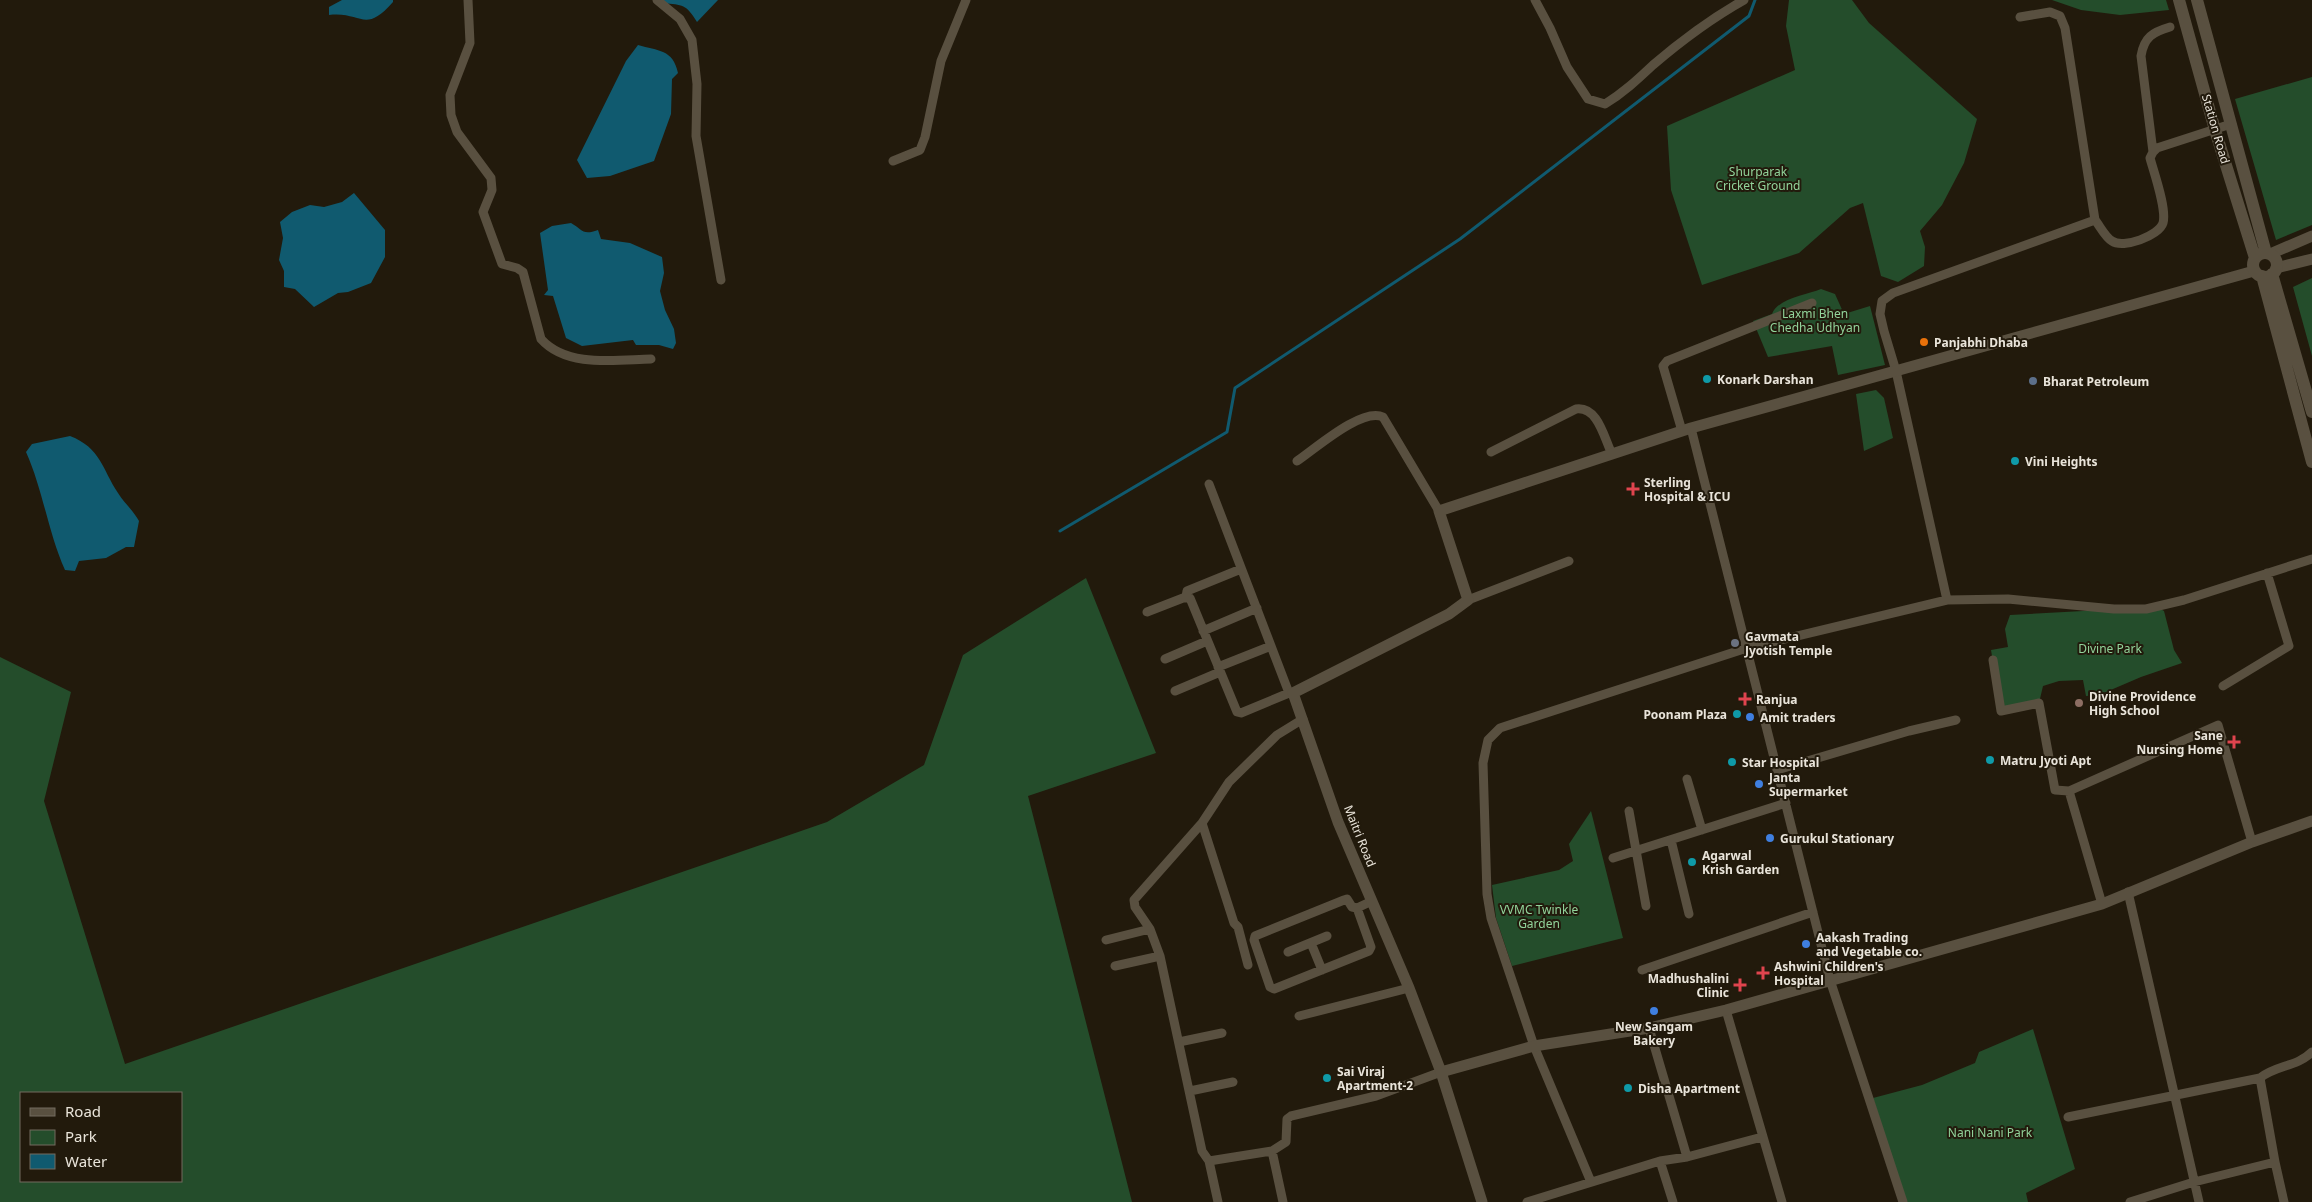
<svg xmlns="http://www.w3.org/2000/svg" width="2312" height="1202" font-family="'Noto Sans',sans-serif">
  <rect width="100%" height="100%" fill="#221a0c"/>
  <!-- green -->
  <path fill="#244d2b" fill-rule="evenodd" d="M1789,0H1852L1869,23L1977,119L1964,163L1942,205L1920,231L1925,247L1924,266L1898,282L1881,276L1863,203L1850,208L1799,253L1702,285L1671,190L1667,126L1795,70L1786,26Z
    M2052,0H2166L2169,10L2120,15L2081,10Z
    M2312,77V225L2276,240L2235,99Z
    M2312,278V356L2293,287Z
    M1821,289L1835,294L1844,314L1870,306L1885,365L1838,375L1832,346L1768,357L1753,321L1772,314C1778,298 1807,295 1821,289Z
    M1876,390L1884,398L1893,438L1864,451L1856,394Z
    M1086,578L1156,753L1028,796L1132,1202H0V657L71,692L44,801L125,1064L827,822L924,765L963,655ZM21,1093H181V1181H21Z
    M2157,607L2164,611L2174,650L2182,663L2141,677L2099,695L2086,696L2083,680L2059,681L2043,686L2039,703L2001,711L1991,650L2008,647L2005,629L2010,615Z
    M1591,811L1623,938L1512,966L1496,918L1492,885L1559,870L1573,861L1569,844Z
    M2033,1029L2075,1169L2026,1193L2028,1202H1906L1873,1098L1922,1085L1975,1063L1979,1052Z"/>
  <!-- water -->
  <path fill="#105a6f" d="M342,0H393V2C364,35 362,11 329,15V7Z
    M662,0H718L697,22C686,4 683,5 663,3Z
    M638,45C658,51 673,49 678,73L672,79L671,114L654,161L610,176L587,178L577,160L626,61Z
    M354,193L385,230V257L371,283L348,292L338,293L314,307L295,289L284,287V271L279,260L283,238L280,222L292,212L310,205L324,207L342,202Z
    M571,223C582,229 582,236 598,230L601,239L630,243L662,257L664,273L660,291L665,310L674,329L676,343L673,349L659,345H636L633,340L582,346L566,338L553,296L544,295L548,290L540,233L552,226Z
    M70,436C101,448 102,469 118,493C124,503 133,510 139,521L134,547H126L106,558L79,561L75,571L65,570C48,532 43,490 26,452L32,444Z"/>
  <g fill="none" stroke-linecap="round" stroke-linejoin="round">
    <!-- stream -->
    <path stroke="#105a6f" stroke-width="3" d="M1060,531L1227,432L1235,388L1460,239L1749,16L1755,0"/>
    <!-- minor -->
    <path stroke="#595040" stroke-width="9" d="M468,0L470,43L450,95L451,115L457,132L491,178L492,190L483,212L502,264L517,268L523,272L541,339C567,368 615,360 651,359
      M657,0L680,19L692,40L697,84L696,136L721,280
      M1535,0L1550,28L1567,67L1588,99L1605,104C1623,93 1637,80 1653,65C1681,41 1712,18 1744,0
      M2020,17L2050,12L2060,16L2065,28L2095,220
      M2231,124L2157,148L2153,152L2150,158C2154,173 2167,209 2163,223C2159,236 2123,249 2112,241C2105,237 2100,226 2095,220L1893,293L1882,301L1880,314L1884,331L1896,371L1947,600L2008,599L2114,609H2146L2184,600L2312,559
      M2153,152L2141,56C2144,37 2153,32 2170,27
      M893,161L920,150L925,137L941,61L966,0
      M1691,428L1830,980L1903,1202
      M1682,431L1663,366L1667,361L1812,303
      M1491,452L1576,409C1598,406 1604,438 1612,454
      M1297,461C1315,449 1362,407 1383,417L1439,511
      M1209,484L1289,693H1293
      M1186,597L1187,591L1241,569
      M1468,600L1569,561
      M1147,612L1183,598H1190L1237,712L1241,713L1289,693
      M1203,631L1257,608
      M1165,659L1207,641
      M1993,660L2001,711L2039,703L2055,790L2069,791L2102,904
      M1218,667L1271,646
      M2223,686L2289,646L2267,573
      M1175,691L1220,672
      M1777,770L1909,731L1956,720
      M1687,779L1702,830
      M2069,791L2218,725L2252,842
      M1629,811L1646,906
      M1202,823L1234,923L1238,927L1248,965
      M1671,840L1689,914
      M1613,858L1786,803
      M2128,892L2199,1202
      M1357,908L1352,907L1347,899L1344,900L1255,936L1254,940L1270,987L1274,989L1369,951L1371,947L1357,908L1372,901
      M1106,940L1150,929
      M1311,943L1322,970
      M1288,952L1327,936
      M1115,966L1160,956
      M1642,970L1813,912
      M1726,1010L1782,1202
      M1299,1016L1409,988
      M1649,1028L1687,1157
      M1179,1042L1222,1033
      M2260,1078C2276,1065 2297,1067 2312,1052
      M1190,1091L1233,1082
      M2068,1117L2260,1078L2275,1162
      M1272,1151L1283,1202
      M1209,1161L1272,1151L1286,1142L1287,1119L1291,1116L1376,1096L1441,1072
      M1660,1161L1673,1202
      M1591,1182L1534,1046L1491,918L1487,894L1483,763L1488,740L1500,728L1747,648L1947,600
      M1218,1202L1209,1161L1202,1151L1160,956L1150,929L1135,907L1134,900L1202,823L1229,782L1277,735L1303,719
      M1527,1202L1660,1161L1687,1157L1762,1137
      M2130,1202L2194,1182L2275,1162L2284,1202"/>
    <!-- tertiary -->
    <path stroke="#595040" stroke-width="11" d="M2270,254L2312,236
      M2276,268L2312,259
      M1441,1072L1534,1046L1649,1028L1726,1010L2102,904L2252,842L2312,821
      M1482,1202L1441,1072L1409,988L1338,822L1293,693L1449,614L1468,600L1439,511L1691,428L2254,271"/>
    <!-- secondary -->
    <path stroke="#595040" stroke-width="12" d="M2179,0L2215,130L2255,258
      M2197,0L2266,253
      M2253 265a12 12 0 1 1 24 0a12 12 0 1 1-24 0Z
      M2272,274L2312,412
      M2262,276L2312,462"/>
  </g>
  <!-- markers -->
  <circle fill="#e8710a" stroke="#221a0c" stroke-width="2" cx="1924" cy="342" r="5"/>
  <g fill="#0f9aa8" stroke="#221a0c" stroke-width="2">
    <circle cx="1707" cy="379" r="5"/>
    <circle cx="2015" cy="461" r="5"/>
    <circle cx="1737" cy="714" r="5"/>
    <circle cx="1990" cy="760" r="5"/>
    <circle cx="1732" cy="762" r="5"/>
    <circle cx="1692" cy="862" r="5"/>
    <circle cx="1327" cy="1078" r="5"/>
    <circle cx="1628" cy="1088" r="5"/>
  </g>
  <circle fill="#5c6f8a" stroke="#221a0c" stroke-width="2" cx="2033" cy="381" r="5"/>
  <g fill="#e0444e" stroke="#221a0c" stroke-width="2">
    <path d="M1630.5 481.5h5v5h5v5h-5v5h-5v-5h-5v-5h5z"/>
    <path d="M1742.5 691.5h5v5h5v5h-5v5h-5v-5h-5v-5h5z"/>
    <path d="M2231.5 734.5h5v5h5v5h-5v5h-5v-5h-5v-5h5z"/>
    <path d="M1760.5 965.5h5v5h5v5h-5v5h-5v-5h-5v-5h5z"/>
    <path d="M1737.5 977.5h5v5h5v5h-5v5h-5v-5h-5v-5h5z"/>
  </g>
  <circle fill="#6b7280" stroke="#221a0c" stroke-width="2" cx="1735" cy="643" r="5"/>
  <circle fill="#8d6e63" stroke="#221a0c" stroke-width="2" cx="2079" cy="703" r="5"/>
  <g fill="#3f7fe0" stroke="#221a0c" stroke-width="2">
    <circle cx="1750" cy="717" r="5"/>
    <circle cx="1759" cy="784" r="5"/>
    <circle cx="1770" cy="838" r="5"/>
    <circle cx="1806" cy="944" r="5"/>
    <circle cx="1654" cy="1011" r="5"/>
  </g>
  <g text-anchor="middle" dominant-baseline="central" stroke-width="4" stroke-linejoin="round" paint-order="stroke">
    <!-- street labels -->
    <g font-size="12" fill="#e9e4da" stroke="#221a0c">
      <text transform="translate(2216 129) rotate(74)">Station Road</text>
      <text transform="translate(1360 836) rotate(68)">Maitri Road</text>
    </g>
    <!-- park labels -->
    <g font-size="12" fill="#92d49b" stroke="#221a0c">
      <text x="1758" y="171">Shurparak<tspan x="1758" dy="14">Cricket Ground</tspan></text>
      <text x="1815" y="313">Laxmi Bhen<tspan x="1815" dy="14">Chedha Udhyan</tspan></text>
      <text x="2110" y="648">Divine Park</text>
      <text x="1539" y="909">VVMC Twinkle<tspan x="1539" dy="14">Garden</tspan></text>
      <text x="1990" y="1132">Nani Nani Park</text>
    </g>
    <!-- poi labels -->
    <g font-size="12" font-weight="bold" fill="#e9e4da" stroke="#221a0c" text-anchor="start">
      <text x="1934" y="342">Panjabhi Dhaba</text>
      <text x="1717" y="379">Konark Darshan</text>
      <text x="2043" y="381">Bharat Petroleum</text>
      <text x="2025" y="461">Vini Heights</text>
      <text x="1644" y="482">Sterling<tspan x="1644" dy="14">Hospital &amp; ICU</tspan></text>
      <text x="1745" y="636">Gavmata<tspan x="1745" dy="14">Jyotish Temple</tspan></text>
      <text x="2089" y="696">Divine Providence<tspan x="2089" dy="14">High School</tspan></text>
      <text x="1756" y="699">Ranjua</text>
      <text x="1727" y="714" text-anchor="end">Poonam Plaza</text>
      <text x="1760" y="717">Amit traders</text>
      <text x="2223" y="735" text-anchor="end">Sane<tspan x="2223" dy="14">Nursing Home</tspan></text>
      <text x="2000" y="760">Matru Jyoti Apt</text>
      <text x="1742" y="762">Star Hospital</text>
      <text x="1769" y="777">Janta<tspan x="1769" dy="14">Supermarket</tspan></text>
      <text x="1780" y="838">Gurukul Stationary</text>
      <text x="1702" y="855">Agarwal<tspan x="1702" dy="14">Krish Garden</tspan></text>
      <text x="1816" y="937">Aakash Trading<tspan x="1816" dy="14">and Vegetable co.</tspan></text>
      <text x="1774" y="966">Ashwini Children's<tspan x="1774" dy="14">Hospital</tspan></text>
      <text x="1729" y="978" text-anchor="end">Madhushalini<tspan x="1729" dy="14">Clinic</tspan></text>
      <text x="1654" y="1026" text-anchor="middle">New Sangam<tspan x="1654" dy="14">Bakery</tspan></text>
      <text x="1337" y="1071">Sai Viraj<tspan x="1337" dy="14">Apartment-2</tspan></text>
      <text x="1638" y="1088">Disha Apartment</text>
    </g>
  </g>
  <!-- legend -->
  <rect x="20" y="1092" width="162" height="90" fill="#221a0c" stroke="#726b5e"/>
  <rect x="30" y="1108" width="25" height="8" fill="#595040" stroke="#726b5e"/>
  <text x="65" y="1117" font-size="15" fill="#e9e4da">Road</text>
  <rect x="30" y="1130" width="25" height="15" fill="#244d2b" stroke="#726b5e"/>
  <text x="65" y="1142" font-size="15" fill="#e9e4da">Park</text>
  <rect x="30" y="1154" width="25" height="15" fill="#105a6f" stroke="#726b5e"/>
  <text x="65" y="1167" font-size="15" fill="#e9e4da">Water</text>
</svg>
